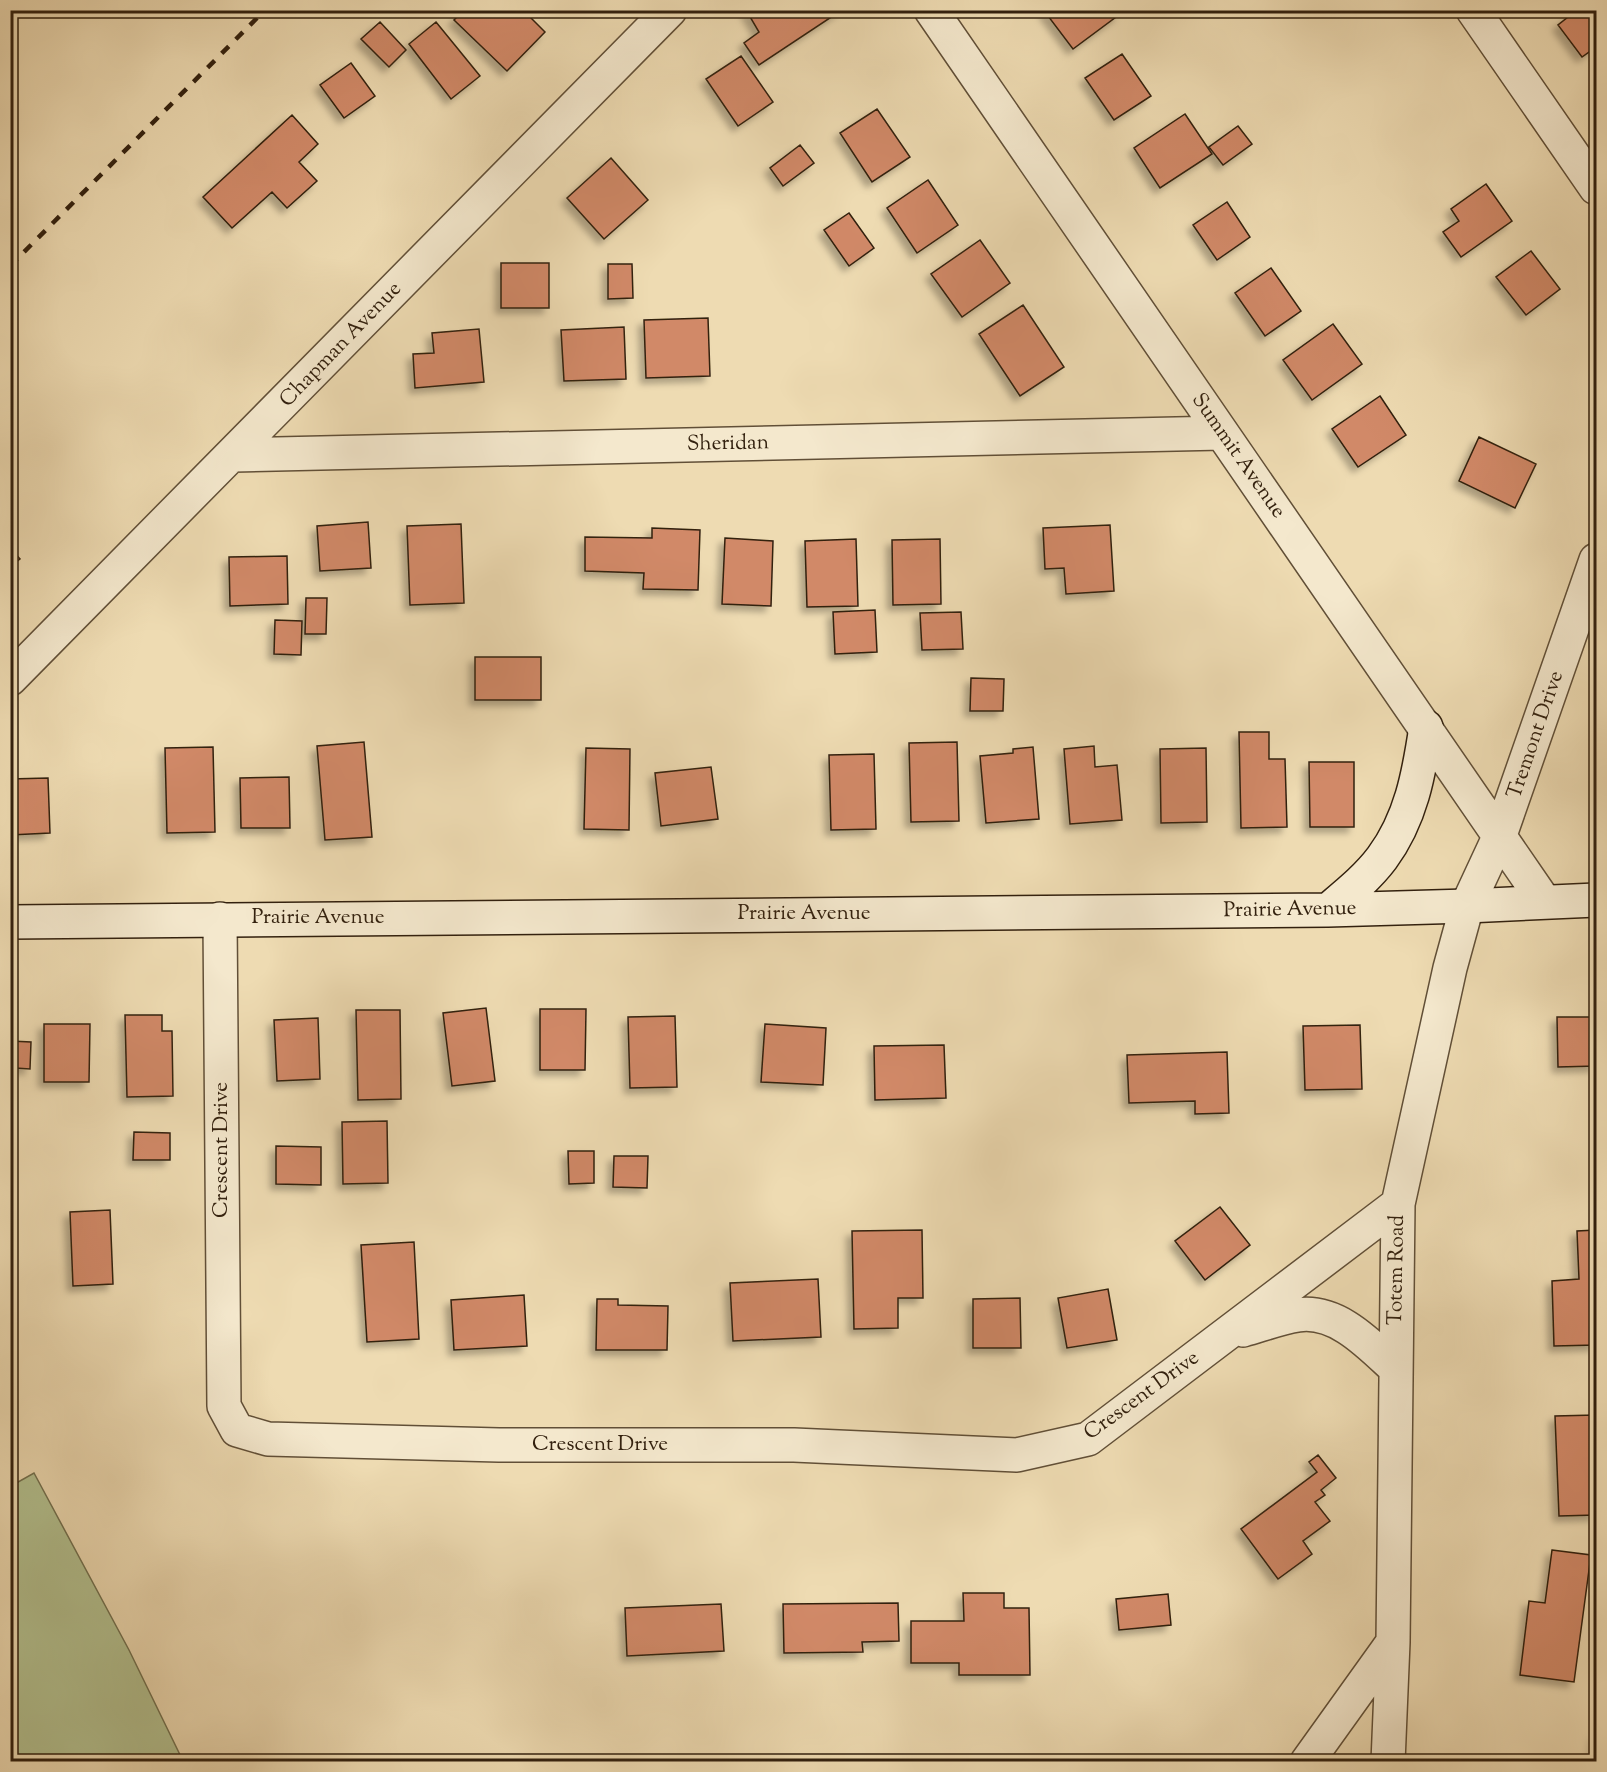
<svg xmlns="http://www.w3.org/2000/svg" width="1607" height="1772" font-family="'Sorts Mill Goudy',serif">
  <defs>
    <filter id="shadow"><feDropShadow dx="-5.5" dy="5.5" stdDeviation="3" flood-color="#0004"/></filter>
  </defs>
  <rect width="100%" height="100%" fill="#eedbb2"/>
  <filter id="stains"><feTurbulence type="fractalNoise" baseFrequency=".00333" numOctaves="4"/><feColorMatrix values="0 0 0 0 .2 0 0 0 0 .09 0 0 0 0 .02 0 0 0 .5 -.17"/></filter>
  <radialGradient id="worn" r=".72"><stop offset=".6" stop-color="#630" stop-opacity="0"/><stop offset="1" stop-color="#630" stop-opacity=".3"/></radialGradient>
  <!-- green -->
  <path fill="#b3c190" stroke="#72704f" stroke-width="1.5" d="M34,1473L129,1650L183,1761H11V1486Z"/>
  <!-- building -->
  <path fill="#d18968" stroke="#32200e" stroke-width="1.5" filter="url(#shadow)" d="M464,10H523L545,32L507,71L454,20Z
    M746,10H842L759,65L744,43L759,32Z
    M1046,10H1117L1120,14L1073,49L1045,12Z
    M1577,10H1592L1596,16V47L1582,57L1558,25Z
    M380,22L406,50L389,67L361,39Z
    M436,22L480,76L451,99L409,44Z
    M1122,54L1151,96L1114,120L1085,78Z
    M741,56L773,102L738,126L706,79Z
    M351,63L375,96L344,118L320,85Z
    M877,109L910,157L872,182L840,133Z
    M1185,114L1212,154L1160,188L1134,148Z
    M292,115L318,144L299,162L317,181L287,208L272,192L232,228L203,197Z
    M1238,126L1252,144L1223,165L1209,147Z
    M800,145L814,163L783,186L770,168Z
    M611,158L648,200L604,239L567,198Z
    M928,180L958,225L917,253L887,208Z
    M1486,184L1512,221L1461,257L1443,232L1459,221L1451,209Z
    M1227,202L1250,237L1217,260L1193,225Z
    M849,213L874,248L849,266L824,230Z
    M980,240L1010,283L962,317L931,274Z
    M1531,251L1560,289L1526,315L1496,277Z
    M501,263H549V308H501Z
    M608,264H632L633,298L608,299Z
    M1271,268L1301,311L1265,336L1235,293Z
    M1023,305L1064,367L1020,396L979,334Z
    M708,318L710,376L646,378L644,320Z
    M1333,324L1362,364L1312,400L1283,360Z
    M624,327L626,379L564,381L561,330Z
    M479,329L484,382L415,388L413,354L434,353L432,333Z
    M1380,396L1406,435L1358,467L1332,429Z
    M1479,437L1536,464L1515,508L1459,481Z
    M368,522L371,568L320,571L317,526Z
    M461,524L464,603L410,605L407,526Z
    M1110,525L1114,591L1066,594L1064,568L1045,569L1043,528Z
    M652,528L700,530L698,590L643,589L644,573L585,571V537L652,538Z
    M725,538L773,541L771,606L722,604Z
    M856,539L858,606L807,607L805,541Z
    M940,539L941,604L893,605L892,540Z
    M10,548L20,559L10,567Z
    M287,556L288,604L230,606L229,557Z
    M306,598H327L326,634H305Z
    M875,610L877,652L835,654L833,612Z
    M961,612L963,649L922,650L920,613Z
    M275,620L302,621L301,655L274,654Z
    M475,657H541V700H475Z
    M971,678L1004,679L1003,711H970Z
    M1239,732H1269V759H1285L1287,827L1241,828Z
    M364,742L372,837L325,840L317,746Z
    M957,742L959,821L911,822L909,743Z
    M1094,746L1095,767L1117,765L1122,820L1070,824L1064,749Z
    M213,747L215,832L167,833L165,748Z
    M1033,747L1039,819L986,823L980,756L1013,753V749Z
    M586,748L630,749L629,830L584,829Z
    M1206,748L1207,822L1161,823L1160,749Z
    M874,754L876,829L831,830L829,755Z
    M1309,762H1354V827H1310Z
    M711,767L718,819L661,826L655,773Z
    M289,777L290,828H241L240,778Z
    M48,778L50,833L10,835V779Z
    M486,1008L495,1081L452,1086L443,1013Z
    M540,1009H586L585,1070H540Z
    M356,1010H400L401,1099L358,1100Z
    M125,1015H162V1031H172L173,1096L127,1097Z
    M675,1016L677,1087L630,1088L628,1017Z
    M1557,1017H1596V1066L1558,1067Z
    M318,1018L320,1079L277,1081L274,1020Z
    M44,1024H90L89,1082H44Z
    M765,1024L826,1028L823,1085L761,1082Z
    M1360,1025L1362,1089L1305,1090L1303,1026Z
    M10,1041L31,1042L30,1069L16,1068L15,1087H10Z
    M944,1045L946,1098L875,1100L874,1046Z
    M1227,1052L1229,1113L1195,1114V1101L1129,1103L1127,1055Z
    M387,1121L388,1183L343,1184L342,1122Z
    M134,1132L170,1133V1160H133Z
    M276,1146L321,1147V1185L276,1184Z
    M568,1151H594V1183L569,1184Z
    M614,1156H648L647,1188L613,1187Z
    M1220,1207L1250,1245L1205,1280L1175,1241Z
    M110,1210L113,1284L73,1286L70,1212Z
    M922,1230L923,1298H898V1328L854,1329L852,1231Z
    M1596,1230V1345L1554,1346L1552,1281L1579,1279L1577,1231Z
    M414,1242L419,1339L367,1342L361,1245Z
    M818,1279L821,1337L733,1341L730,1283Z
    M1108,1289L1117,1340L1067,1348L1058,1298Z
    M524,1295L527,1346L454,1350L451,1300Z
    M1020,1298L1021,1348H973V1299Z
    M597,1299H618V1305L668,1306L667,1350H596Z
    M1596,1415V1515L1559,1516L1555,1416Z
    M1318,1455L1336,1478L1321,1490L1325,1495L1315,1502L1330,1521L1303,1541L1312,1554L1278,1579L1241,1529L1317,1472L1309,1462Z
    M1552,1550L1591,1555L1574,1682L1520,1675L1529,1601L1545,1603Z
    M963,1593H1004V1608H1029L1030,1675H959V1663H911V1621H964Z
    M1168,1594L1171,1625L1119,1630L1116,1599Z
    M898,1603L899,1641L862,1642L863,1652L784,1653L783,1604Z
    M721,1604L724,1651L627,1656L625,1608Z
    M1595,1733L1596,1762H1593Z"/>
  <g fill="none" stroke-linecap="round" stroke-linejoin="round">
    <!-- street casing -->
    <g stroke="#614f37" stroke-width="36">
      <path id="street" d="M931,10L1544,901
        M1473,10L1596,188
        M234,455L1222,433
        M10,679L670,10
        M220,919L224,1406L237,1430L268,1439L499,1445H794L1017,1455L1088,1439L1398,1204
        M1243,1330C1261,1325 1279,1318 1298,1315C1337,1309 1370,1345 1396,1369
        M1307,1762L1393,1642
        M1388,1762L1393,1642L1398,1204L1450,968L1467,906L1500,835L1596,560"/>
    </g>
    <!-- secondary casing -->
    <g stroke="#32200e" stroke-width="36">
      <path id="secondary" d="M1328,910C1347,894 1367,878 1382,858C1411,819 1419,774 1426,727
        M10,922L1328,910L1467,906L1596,900"/>
    </g>
    <!-- street -->
    <use href="#street" stroke="#f4e8cd" stroke-width="33"/>
    <!-- secondary -->
    <use href="#secondary" stroke="#f4e8cd" stroke-width="33"/>
    <!-- rail -->
    <path stroke="#32200e" stroke-width="4.5" stroke-dasharray="10 10" stroke-linecap="butt" d="M10,266L265,10"/>
  </g>
  <g text-anchor="middle" dominant-baseline="central" stroke-width="4.5" stroke-linejoin="round" paint-order="stroke">
    <!-- street labels -->
    <g font-size="21" fill="#32200e" stroke="#f4e8cd">
      <text transform="translate(341 345) rotate(-46)">Chapman Avenue</text>
      <text transform="translate(728 444) rotate(-1)">Sheridan</text>
      <text transform="translate(1238 456) rotate(55)">Summit Avenue</text>
      <text transform="translate(1536 735) rotate(-71)">Tremont Drive</text>
      <text transform="translate(1290 910) rotate(-1)">Prairie Avenue</text>
      <text x="804" y="914">Prairie Avenue</text>
      <text x="318" y="918">Prairie Avenue</text>
      <text transform="translate(222 1150) rotate(-90)">Crescent Drive</text>
      <text transform="translate(1397 1270) rotate(-89)">Totem Road</text>
      <text transform="translate(1142 1396) rotate(-36)">Crescent Drive</text>
      <text x="600" y="1445">Crescent Drive</text>
    </g>
  </g>
  <!-- margin -->
  <rect width="1607" height="1772" fill="none" stroke="#eedbb2" stroke-width="36"/>
  <rect x="12" y="12" width="1583" height="1748" fill="none" stroke="#32200e" stroke-width="3"/>
  <rect x="18" y="18" width="1571" height="1736" fill="none" stroke="#32200e" stroke-width="1.5"/>
  <rect width="100%" height="100%" filter="url(#stains)"/>
  <rect width="100%" height="100%" fill="url(#worn)"/>
</svg>
